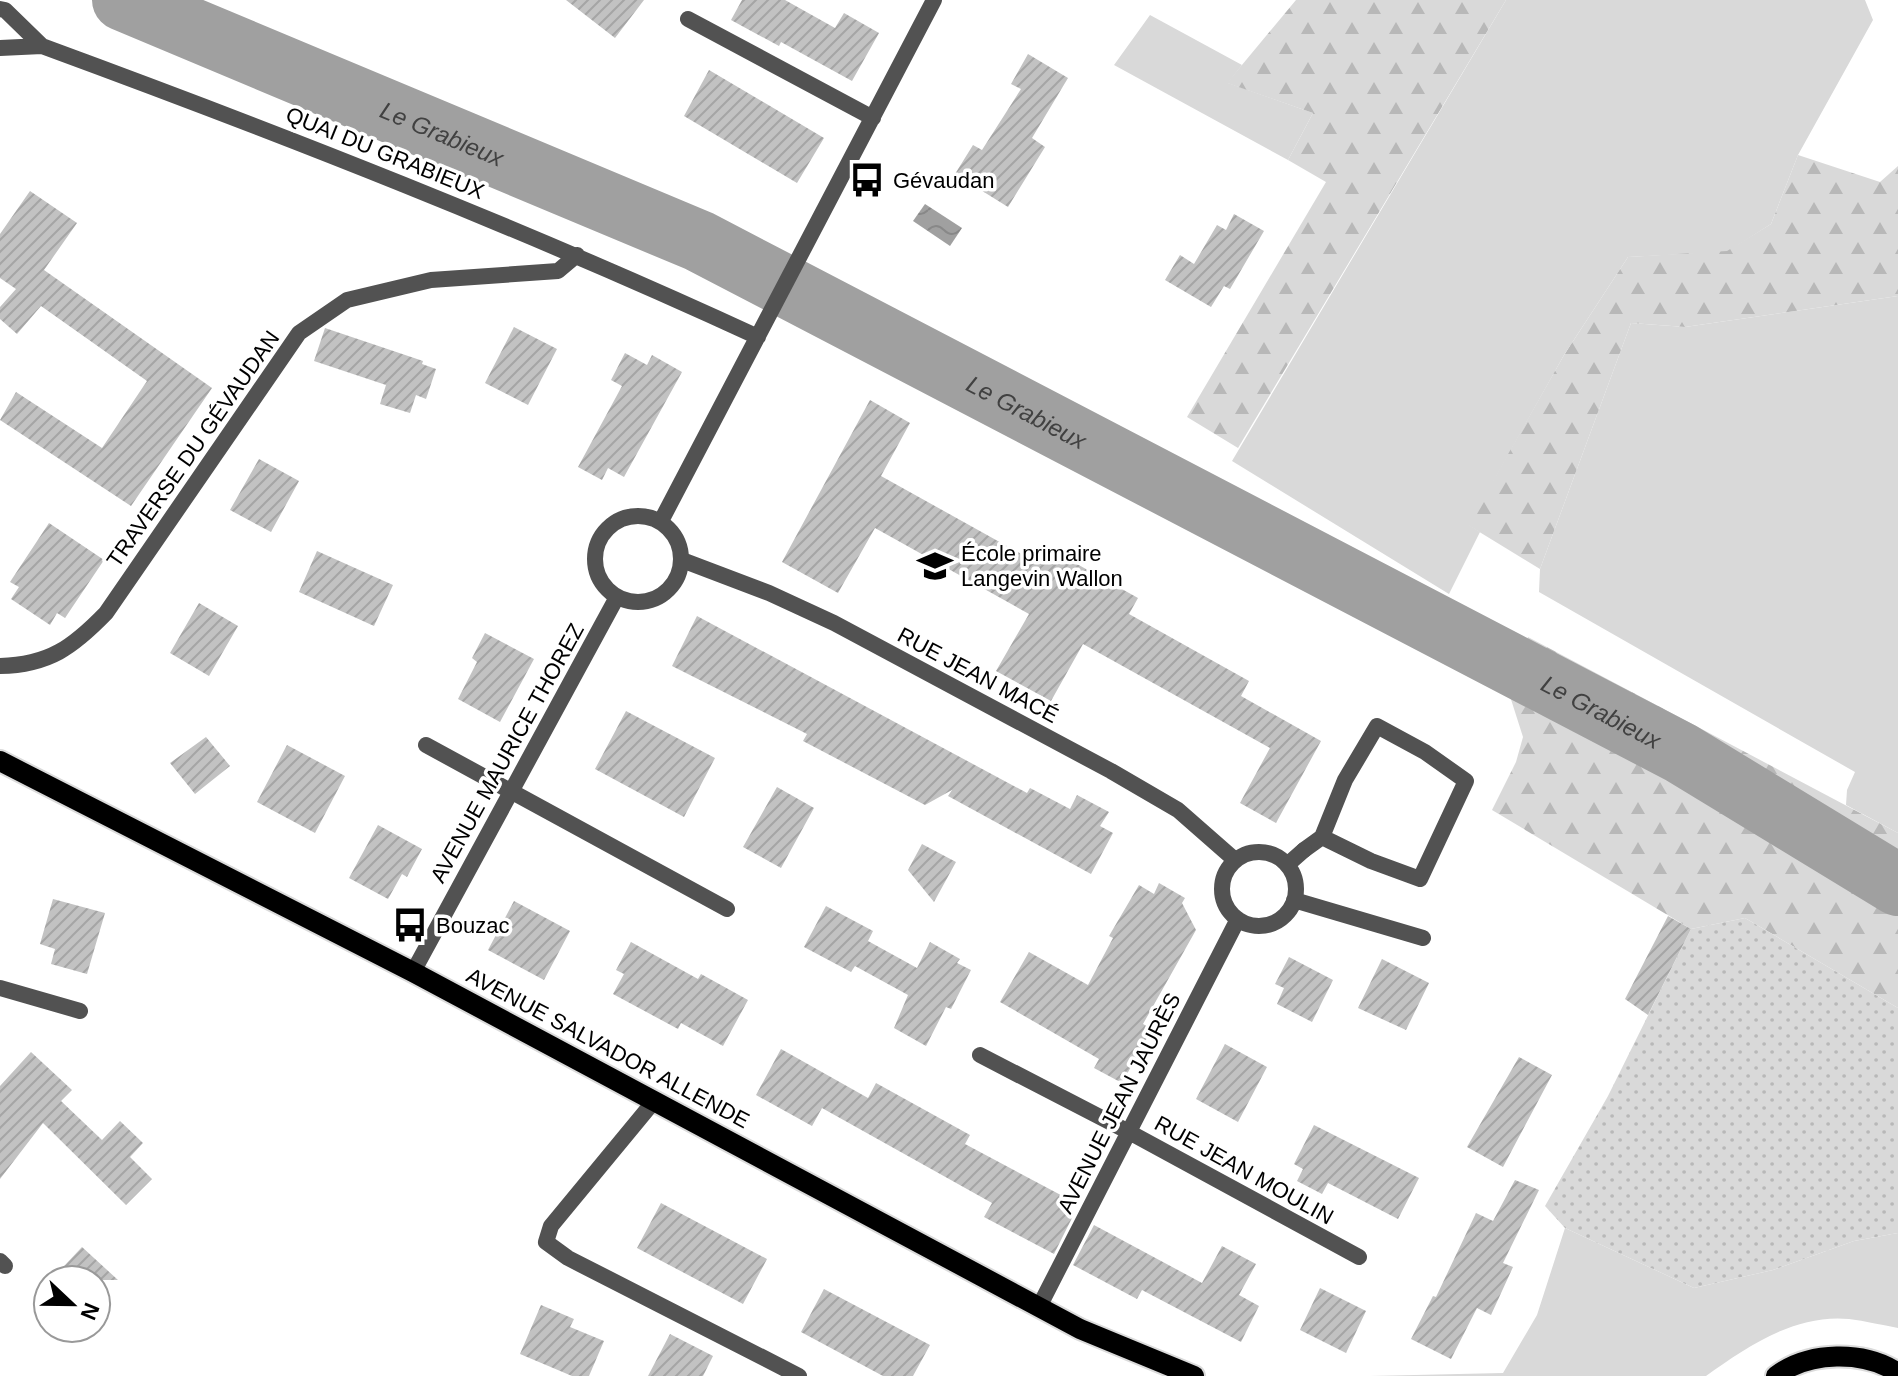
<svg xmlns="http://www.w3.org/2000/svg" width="1898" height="1376" font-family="Helvetica,sans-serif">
  <defs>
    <pattern id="forest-firs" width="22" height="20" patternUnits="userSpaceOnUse" patternTransform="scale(2)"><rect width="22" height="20" fill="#d9d9d9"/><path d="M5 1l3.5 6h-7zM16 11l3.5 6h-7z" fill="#b8b8b8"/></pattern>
    <pattern id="garden-dots" width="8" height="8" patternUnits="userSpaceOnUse" patternTransform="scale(2)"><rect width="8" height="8" fill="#d9d9d9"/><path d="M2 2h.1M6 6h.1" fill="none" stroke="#b8b8b8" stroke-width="1.8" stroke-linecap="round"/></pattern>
    <pattern id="water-waves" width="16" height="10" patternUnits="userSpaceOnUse" patternTransform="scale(2)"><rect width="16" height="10" fill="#a0a0a0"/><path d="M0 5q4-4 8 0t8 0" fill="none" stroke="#888"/></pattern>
    <pattern id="building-hatch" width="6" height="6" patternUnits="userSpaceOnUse" patternTransform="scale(2)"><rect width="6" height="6" fill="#c2c2c2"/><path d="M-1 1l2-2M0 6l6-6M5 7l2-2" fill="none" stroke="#a5a5a5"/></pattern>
  </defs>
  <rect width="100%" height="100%" fill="#fff"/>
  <!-- green -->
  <path fill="#d9d9d9" d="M1506,0H1865L1873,20L1798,155L1771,224L1727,252L1628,257L1564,355L1469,525L1480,532L1449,594L1232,461Z
    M1150,15L1242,65L1228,83L1313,113L1288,160L1114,65Z
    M1898,296V833L1846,805L1847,790L1855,772L1539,592L1540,569L1631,323L1685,327Z
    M1565,1228L1694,1288L1773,1270L1854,1241L1898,1233V1328C1882,1325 1865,1321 1849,1319C1795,1314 1748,1346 1706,1376H1370L1503,1373L1537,1315Z"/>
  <!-- forest -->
  <path fill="url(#forest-firs)" d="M1296,0H1506L1238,448L1187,417L1326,182L1288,160L1313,113L1227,83Z
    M1798,155L1880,182L1898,166V296L1685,327L1631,323L1540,569L1468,525L1564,355L1628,257L1727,251L1771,224Z
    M1528,637L1898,833V1008L1745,918L1691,929L1492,810L1516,762L1523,737L1508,690Z"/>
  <!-- garden -->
  <path fill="url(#garden-dots)" d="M1745,918L1898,1008V1233L1854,1241L1773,1270L1694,1288L1565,1228L1545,1206L1608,1096L1691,929Z"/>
  <!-- water -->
  <path fill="url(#water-waves)" d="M925,204L962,228L950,246L913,221Z"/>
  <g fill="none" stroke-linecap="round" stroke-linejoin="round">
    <!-- river -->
    <path stroke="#a0a0a0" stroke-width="62" id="s1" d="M123,0L699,241L1681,753L1898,885"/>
  </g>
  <!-- building -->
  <path fill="url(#building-hatch)" d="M566,0H644L615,38Z
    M742,0H785L835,28L844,13L879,33L852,81L781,42L779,46L731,20Z
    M1028,54L1068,78L1032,138L1045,147L1008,207L955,174L973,145L982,150L1021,89L1011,84Z
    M709,70L824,138L797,183L684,116Z
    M30,191L77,223L44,270L212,388L131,506L0,420L16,392L102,448L147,381L41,306L17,334L0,319V307L16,289L0,278V234Z
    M1234,214L1264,231L1230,289L1224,286L1211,307L1165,280L1180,255L1194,264L1217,225L1226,230Z
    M514,327L557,349L528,405L485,383Z
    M325,328L423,361L422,364L436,369L426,399L416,395L410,413L380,404L386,385L314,361Z
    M625,353L647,365L652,355L682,372L624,477L608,468L602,480L578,467L622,386L611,380Z
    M870,400L910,423L881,476L1032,560L1041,544L1138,598L1129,614L1249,681L1241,696L1321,741L1276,823L1240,803L1270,748L1083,644L1051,701L996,671L1029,614L875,528L838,593L782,562Z
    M259,459L299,481L271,532L230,510Z
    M49,523L104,560L65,618L57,613L50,625L11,599L19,587L10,582Z
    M317,551L393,585L374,626L299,592Z
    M199,603L238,626L209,676L170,653Z
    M697,616L1027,793L1030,788L1070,809L1077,795L1109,812L1100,826L1113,833L1091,874L948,796L952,790L925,805L803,741L807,734L672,666Z
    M485,633L534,659L500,722L458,699L477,662L472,658Z
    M626,711L715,758L684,817L595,769Z
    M206,737L230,766L195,794L170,763Z
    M287,745L345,776L315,833L257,802Z
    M777,787L814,808L781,868L743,847Z
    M378,825L422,849L407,877L402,874L388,899L349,878Z
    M922,844L956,862L934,902L908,870Z
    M1159,883L1185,898L1182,903L1196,930L1143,1024L1152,1029L1122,1083L1094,1068L1099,1059L1000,1002L1029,952L1088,985L1113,938L1109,936L1139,885L1154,894Z
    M53,899L105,913L87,974L51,964L55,949L40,944Z
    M514,901L570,931L544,980L488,950Z
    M826,906L873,931L868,941L917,968L930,942L960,959L957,963L971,970L951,1009L946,1007L926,1046L894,1028L908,995L855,966L851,972L804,947Z
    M1668,916L1691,929L1648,1015L1625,999Z
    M631,942L698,979L701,974L748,1000L723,1046L681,1023L678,1029L613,994L624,974L616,970Z
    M1289,957L1333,980L1312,1022L1277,1004L1284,988L1275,984Z
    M1382,959L1429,983L1406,1030L1358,1008Z
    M1225,1044L1267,1067L1238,1122L1196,1099Z
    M781,1049L868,1098L876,1083L970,1135L965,1144L1072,1201L1067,1210L1074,1214L1054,1254L984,1217L992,1203L822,1108L812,1126L756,1095Z
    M31,1052L72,1090L61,1101L102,1140L120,1121L143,1143L130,1157L152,1179L126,1205L43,1123L0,1179V1086Z
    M1519,1057L1552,1075L1503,1167L1467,1147Z
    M1314,1125L1419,1178L1398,1219L1328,1183L1322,1194L1297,1181L1303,1169L1294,1164Z
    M1515,1180L1539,1190L1503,1263L1513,1267L1491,1315L1477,1308L1451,1359L1411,1339L1433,1296L1436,1297L1476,1213L1493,1221Z
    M661,1203L767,1259L743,1304L637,1248Z
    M1094,1225L1202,1283L1222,1246L1256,1264L1239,1295L1259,1306L1241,1342L1142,1290L1137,1299L1073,1265Z
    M82,1247L118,1280H51Z
    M1320,1288L1366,1311L1346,1353L1300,1330Z
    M824,1289L930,1345L913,1376H883L801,1332Z
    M541,1305L574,1319L570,1327L604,1341L589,1376H572L520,1354Z
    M670,1334L713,1356L703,1376H648Z"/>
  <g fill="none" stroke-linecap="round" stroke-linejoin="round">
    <!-- primary casing -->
    <g stroke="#dbdbdb" stroke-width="24">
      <path id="primary" d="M0,761L413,972L1080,1329L1194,1376
        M1776,1376C1809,1351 1864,1350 1898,1373"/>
    </g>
    <!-- lane -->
    <path stroke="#525252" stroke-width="16" d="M1304,850L1322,837L1371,861L1420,879L1466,781L1425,752L1377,726L1345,780L1322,837"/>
    <!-- street -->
    <path stroke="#525252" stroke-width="16" d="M0,9L5,10L42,46C284,135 524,229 758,337
      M688,19L873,118
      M0,48L42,46
      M595 559a43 43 0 1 1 86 0a43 43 0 1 1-86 0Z
      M661,521L934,0
      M682,560L769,593L834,623L1111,771L1178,810L1235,860
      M0,666C49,665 73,647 106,613L299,333L347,300L431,280L558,271L577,255
      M426,745L727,909
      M1222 889a37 37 0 1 1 74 0a37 37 0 1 1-74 0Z
      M1287,865L1304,850
      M1294,900L1423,938
      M413,972L617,597
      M0,988L80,1011
      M980,1055L1129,1132L1359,1257
      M655,1100L551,1226L546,1242L568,1258L799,1376
      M0,1261L5,1266
      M1039,1307L1238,919"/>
    <!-- primary -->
    <use href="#primary" stroke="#000" stroke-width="20"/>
  </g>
  <!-- icons -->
  <defs>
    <g id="bus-bare" transform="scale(2.76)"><path d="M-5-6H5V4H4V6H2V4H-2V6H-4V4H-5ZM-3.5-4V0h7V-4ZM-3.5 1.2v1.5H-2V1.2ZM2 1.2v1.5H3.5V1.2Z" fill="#000" stroke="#fff" stroke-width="2.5" paint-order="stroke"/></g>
    <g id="school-bare" transform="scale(2.76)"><path d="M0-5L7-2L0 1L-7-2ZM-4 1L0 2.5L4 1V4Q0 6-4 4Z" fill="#000" stroke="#fff" stroke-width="2.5" paint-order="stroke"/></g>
  </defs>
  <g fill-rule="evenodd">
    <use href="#bus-bare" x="867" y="180"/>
    <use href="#school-bare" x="935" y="566"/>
    <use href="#bus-bare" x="410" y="925"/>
  </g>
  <g text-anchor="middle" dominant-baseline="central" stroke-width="7" stroke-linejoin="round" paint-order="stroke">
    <!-- street labels -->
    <g font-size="22" fill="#000" stroke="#fff">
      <text transform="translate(385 153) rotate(22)">QUAI DU GRABIEUX</text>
      <text transform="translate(193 449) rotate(-55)">TRAVERSE DU GÉVAUDAN</text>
      <text transform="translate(978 675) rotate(28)">RUE JEAN MACÉ</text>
      <text transform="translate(507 753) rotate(-61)">AVENUE MAURICE THOREZ</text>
      <text transform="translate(608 1048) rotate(28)">AVENUE SALVADOR ALLENDE</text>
      <text transform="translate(1119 1103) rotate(-63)">AVENUE JEAN JAURÈS</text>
      <text transform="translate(1244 1170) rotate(29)">RUE JEAN MOULIN</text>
    </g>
    <!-- poi labels -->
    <g font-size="22" fill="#000" stroke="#fff" text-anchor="start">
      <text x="893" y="180">Gévaudan</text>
      <text x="961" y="553">École primaire<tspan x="961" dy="25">Langevin Wallon</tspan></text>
      <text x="436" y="925">Bouzac</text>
    </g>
    <!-- water labels -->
    <g font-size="24" font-style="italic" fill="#414141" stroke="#fff">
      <text stroke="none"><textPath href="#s1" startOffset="346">Le Grabieux</textPath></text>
      <text stroke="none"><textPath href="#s1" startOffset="994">Le Grabieux</textPath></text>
      <text stroke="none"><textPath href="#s1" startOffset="1642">Le Grabieux</textPath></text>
    </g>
  </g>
  <!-- north arrow -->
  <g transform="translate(72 1304) rotate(112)"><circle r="38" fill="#ffffff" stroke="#999999" stroke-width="2"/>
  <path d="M0-6L14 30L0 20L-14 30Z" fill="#000000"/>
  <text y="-12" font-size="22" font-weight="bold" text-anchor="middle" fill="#000000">N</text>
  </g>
</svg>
